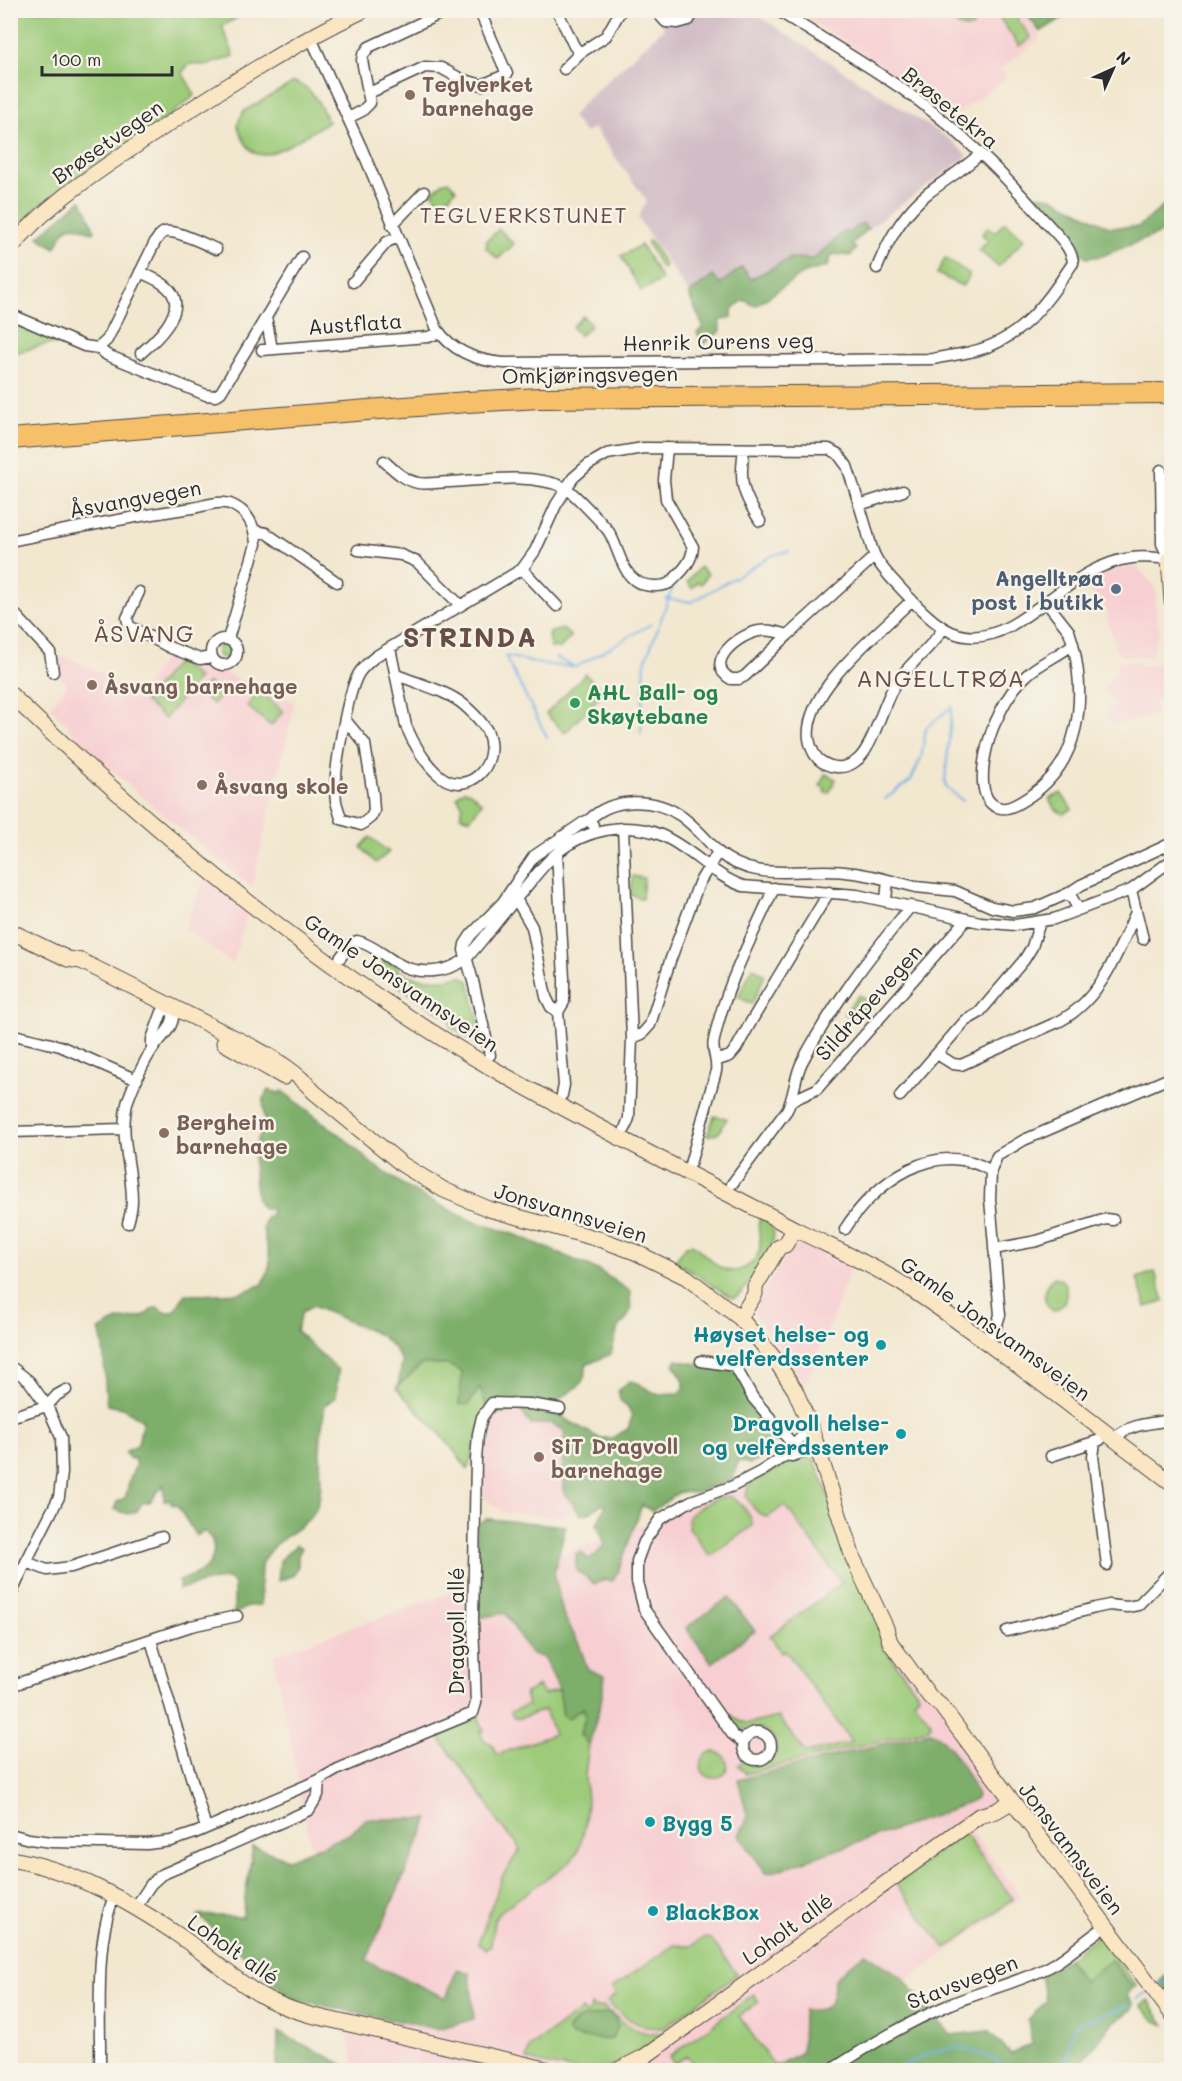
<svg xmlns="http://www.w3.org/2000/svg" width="1182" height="2081" font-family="Mali,sans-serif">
  <rect width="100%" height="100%" fill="#f7f3e8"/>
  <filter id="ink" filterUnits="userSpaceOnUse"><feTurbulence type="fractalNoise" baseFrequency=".0167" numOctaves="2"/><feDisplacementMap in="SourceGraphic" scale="12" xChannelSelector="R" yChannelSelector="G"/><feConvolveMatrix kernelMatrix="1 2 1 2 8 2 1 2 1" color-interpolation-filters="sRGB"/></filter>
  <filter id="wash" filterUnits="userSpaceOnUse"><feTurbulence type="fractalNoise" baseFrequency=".008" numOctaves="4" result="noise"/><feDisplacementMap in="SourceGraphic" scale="24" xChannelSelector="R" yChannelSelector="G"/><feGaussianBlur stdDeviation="1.35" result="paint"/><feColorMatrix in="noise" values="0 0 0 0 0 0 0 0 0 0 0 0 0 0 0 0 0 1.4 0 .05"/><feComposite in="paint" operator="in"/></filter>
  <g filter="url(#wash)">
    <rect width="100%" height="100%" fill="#f2e7cf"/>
    <!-- built -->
    <path fill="#f7cfd2" d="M794,11H1022L1041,38L1000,69L1007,78L954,116L841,39Z
      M1168,423H1171V469L1164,466V459L1168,458Z
      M1131,566L1137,567L1156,587V613L1160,629L1150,658L1121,656L1116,649L1107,618L1108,613L1101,601L1083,584L1114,570Z
      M169,650L295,702L252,887L159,811L99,759L67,728L68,726L50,707L67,686L58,673L57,662L64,656L100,672L136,701Z
      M1117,661L1141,662V666L1159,663L1162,699L1156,700V715L1113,725L1104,715L1115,705L1104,689L1117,671Z
      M207,873L250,910L246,916L233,964L184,928Z
      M809,1244L852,1264L834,1316L805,1385L800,1380L781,1350L764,1328L754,1313L760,1296L790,1250L798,1245Z
      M522,1410L587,1436L597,1472L576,1509L564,1517L505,1513L483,1497L487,1442L492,1438L490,1425L496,1418Z
      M800,1454L815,1456L886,1628L1011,1802L970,1830L1021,1897L920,1972L778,2070H355L273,1655L660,1519Z"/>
    <!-- industrial -->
    <path fill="#d2bdc6" d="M653,11H751L952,141L968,156L868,229L862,223L848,233L844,231L814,259L791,258L751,279L720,284L713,276L689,294L638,218L647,201L594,128L585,133L572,117L581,105L664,28Z"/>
    <!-- green -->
    <path fill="#9dcb7a" stroke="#647b52" stroke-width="1.5" d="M1010,10L1012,11L1031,38L1019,46L999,17Z
      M10,11H249L222,26L234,56L207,65L190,64L182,72L195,95L167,118L34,209L11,237Z
      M945,11H977V19L972,28C960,29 949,22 945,11Z
      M294,82C313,87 321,106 328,122C313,130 270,162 255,153C245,147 241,134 237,125L244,111Z
      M448,181L456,189L443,203L432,193L442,183Z
      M1005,222L1024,239L998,267L979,250L988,241L982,234L988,227L995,232Z
      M499,229L514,244L498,259L486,248L487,240Z
      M651,241L665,265L663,269L661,268L648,244V241Z
      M641,245L662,280L641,291L621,256Z
      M945,258L969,274V277L964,285L962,286L937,274Z
      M583,316L591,325L580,336L572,327Z
      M11,322L60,343L59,345L48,344L11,354Z
      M700,567L708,574L701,584L698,582L692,588L687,582Z
      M563,629L571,637L559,649L556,647L551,648L548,636L551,632Z
      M217 651a7 7 0 1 1 14 0a7 7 0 1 1-14 0Z
      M178,661L198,678L165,719L144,701Z
      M585,674L604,692L565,733L546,714Z
      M208,683L221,695L213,704L199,693Z
      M260,691L283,711L271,726L247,706Z
      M825,774L836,779L829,793L824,792L825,788L820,786Z
      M464,790L470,792L482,803L470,819L460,816L463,806L457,797L460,793Z
      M1061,793L1072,809L1063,814L1055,809L1049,799Z
      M370,837L389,852L376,863L361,847Z
      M633,876L644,878L642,899L630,894Z
      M385,960L399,967L393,982L378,972Z
      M753,967L765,975L752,1004L738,997Z
      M400,972C420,981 441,981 461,976L469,981L482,1037V1042L477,1044L451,1027L450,1019L396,985Z
      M859,995L872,1004L864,1015L857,1013L852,1018L844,1013Z
      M714,1116L727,1118L719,1133L707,1136Z
      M760,1216C765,1220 771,1224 773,1230C778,1246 749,1288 735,1298H732L675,1261L686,1246L692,1244C710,1256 724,1283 749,1265C756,1260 760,1252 760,1244C760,1234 756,1225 760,1216Z
      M1155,1272L1164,1301L1146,1307L1137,1278Z
      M1055,1277C1072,1281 1069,1307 1053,1311C1041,1302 1042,1284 1055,1277Z
      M422,1364L449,1365L463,1372L460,1404L480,1386L487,1404L468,1469L443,1437L396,1388Z
      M802,1456L813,1457L887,1639L881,1644L919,1695L914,1700L931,1723V1726L928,1729L746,1774L738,1765L743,1761C763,1767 782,1763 774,1737L761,1728C744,1730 735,1731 725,1716L732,1715C743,1730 762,1720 778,1717L806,1753L852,1742L785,1650L781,1652L770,1636L842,1583L785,1505L768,1517C757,1515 751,1505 746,1496L748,1486L755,1480Z
      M730,1496C740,1502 752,1514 752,1526L710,1556L689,1528L688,1517C699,1506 714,1497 730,1496Z
      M539,1686L544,1695L559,1689L563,1715L583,1708L586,1715L580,1734L589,1745L585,1775L587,1802L584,1830L578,1851L571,1861L498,1913L494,1920L491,1946L486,1949L478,1944L503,1875L520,1850L516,1842L498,1823L489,1805L436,1734L478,1715L484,1731L480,1732L484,1741L491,1743L497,1755L554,1734L545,1710L517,1719L516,1717L513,1718L511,1712L528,1705L525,1693Z
      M701 1765a13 13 0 1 1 26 0a13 13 0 1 1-26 0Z
      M964,1833L1013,1899L946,1949L896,1884Z
      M1097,1936L1137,1986L1133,1988L1111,1960L1083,1983L1068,1959Z
      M703,1938L711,1939L737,1974L664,2028C639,2029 625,2018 607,2002L616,1994L612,1988L674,1945L691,1946Z
      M754,1994L759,2002L739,2016L775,2067L768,2070H698L687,2056L674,2064L669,2057Z
      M1148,2000L1165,2025L1156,2021L1141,2006Z
      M591,2005L596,2008L604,2007C623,2022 638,2037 663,2033L665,2037C651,2045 632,2061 616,2066C587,2076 556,2067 527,2060L530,2047L582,2010L586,2014L591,2010L590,2007Z"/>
    <!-- forest -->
    <path fill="#7eaf6a" stroke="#546d4a" stroke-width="1.5" d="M1024,11H1067V15L1040,32Z
      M1034,195L1052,197L1109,227H1138L1171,200V229L1102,256L1086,258Z
      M81,200L88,213L95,231L93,233C82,228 70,220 62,234C59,239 59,244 55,248L38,237Z
      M862,223L868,229L852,244L856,249L850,256L835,254L830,258L828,266L802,274L755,306L744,300L732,309V317L719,321L721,331L703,344L697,333L703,327C699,315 692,306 689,294L713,276L720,284L742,267L751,279L791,258L814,259L844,231L848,233Z
      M268,1090L279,1093L282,1091L345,1139L371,1163L414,1192L472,1221L519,1236L598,1270L631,1292L630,1301L632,1308L626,1320L618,1328L611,1354L586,1365C587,1390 566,1391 552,1405L555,1413L599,1438H612L628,1429L632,1417L628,1407L620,1400L618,1390L630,1381L637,1383L656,1394L679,1393L684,1389V1381L674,1364L677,1360L707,1366L732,1368L782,1437L762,1450L759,1460L750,1464L739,1461L736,1468L733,1480L696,1493L680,1492L652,1511L642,1505L618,1572L612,1581L604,1580L594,1584L576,1570V1553L582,1552L588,1559L595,1556L605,1544L597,1524L606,1505L601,1504L591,1512L581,1515L564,1493L562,1469L565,1455L564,1430L550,1423L531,1425L520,1409L494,1415L488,1411L480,1387L469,1404L459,1405L462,1372L449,1365L422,1364L398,1386L402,1362L394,1348L380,1335L313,1306L302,1312L296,1331L338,1370L336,1397L325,1405C323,1421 320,1436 320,1452C320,1471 323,1489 317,1507C309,1528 273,1537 262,1563C259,1571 261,1595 261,1605L248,1606L234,1615V1584L228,1579L215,1580L179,1589V1581C186,1578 195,1575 201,1571C216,1563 218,1542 205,1531L196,1536L177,1505L171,1504L170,1500L164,1501V1484L150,1502L142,1503L137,1511L128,1514L114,1509L117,1502L125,1498C130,1485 127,1481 136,1466L134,1458L130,1459L125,1453L129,1449L130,1450L138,1444L143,1420L123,1408L107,1405C103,1380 107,1354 99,1330C105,1327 110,1323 116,1321C127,1317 143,1321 152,1309L157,1307L164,1312H174L185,1294L199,1295L240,1293L263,1284C266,1276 270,1268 270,1260C268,1246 259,1230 266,1217L269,1218L272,1210L270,1209H264L257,1201C255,1180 247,1144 265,1129C266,1115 259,1102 268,1090Z
      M487,1519L566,1526L554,1572L563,1614L579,1644L588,1670L605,1676L601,1702L589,1745L580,1734L586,1715L583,1708L567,1719L563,1715L559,1689L544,1658L530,1653L505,1613L477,1618V1524Z
      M296,1545L302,1548L298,1555V1566L293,1576L278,1581L280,1560Z
      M729,1597L755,1631L712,1663L686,1628Z
      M930,1732C944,1732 974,1782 977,1796L975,1800L935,1816L769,1873H766L739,1835L746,1822L747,1814L738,1780Z
      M366,1819H429L366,1961L446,1998L457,1969L470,1973L474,2019L437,2029L292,1999L198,1915L242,1917L253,1846L288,1859L350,1834Z
      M865,1953L902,1977L951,2035L988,2031L1011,2054L1032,2044L1028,2020L1046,2001L1041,1975L1068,1959L1083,1982L1111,1960L1133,1988L1128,1992L1127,1995L1133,2004L1132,2010L1112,2023L1097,2044L1084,2058L1079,2070H768L802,2052L803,2010C829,2012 834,2005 834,1979Z
      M1170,1972H1171V1997L1160,1981Z
      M607,2012L616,2019L618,2026L612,2039C601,2041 600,2038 590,2038C581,2037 579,2039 569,2035L568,2029C583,2011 589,2021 607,2012Z
      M278,2032L354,2070H355H277Z"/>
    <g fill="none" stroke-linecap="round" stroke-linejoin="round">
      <!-- stream -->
      <path stroke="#72afe4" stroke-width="2" d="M666,599L692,602L773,555L789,551
        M556,658L575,667
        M952,706L945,783L947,788L963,801
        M641,733L645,662L673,587
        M547,737L505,656L540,664L576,667L651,624
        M885,799L911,780L921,758L926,728L950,708
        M1156,1985L1172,1980
        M1137,1999L1147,1992
        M898,2070C903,2063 911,2063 918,2059C955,2038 978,2050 1012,2070L1022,2066L1031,2070
        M1063,2070L1073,2031L1077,2024L1130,2005"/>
    </g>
  </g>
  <g filter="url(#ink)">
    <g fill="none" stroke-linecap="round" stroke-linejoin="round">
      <!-- street casing -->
      <g stroke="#494744" stroke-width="13">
        <path id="street" d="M557,10L574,46L580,53L606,36L621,10
          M655,10L666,22L678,23L689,20L695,10
          M311,38L361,147L437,329C453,352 478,361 504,363L933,359C945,356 958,355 970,352C1021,341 1046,303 1073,263C1072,246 1053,231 1043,219C1001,171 956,127 905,91C864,62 819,37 777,10
          M564,69L580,53
          M369,93L425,67L441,68L461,79L482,85L507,74L479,10
          M348,118L362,111L370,103L362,60L363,55L369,47L448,10
          M392,225L424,192
          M877,268C888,240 904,213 927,194C945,180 964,169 980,154
          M140,272C150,277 165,282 172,293C185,314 155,341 141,353
          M353,282L387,242L398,237
          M10,314L84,346L98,348L107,340L155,242C158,238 160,233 165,232C178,230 204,244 216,249
          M266,317L272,349
          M98,348L107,355L206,395L215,396L221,392L302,257
          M262,350L428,337L440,333
          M744,449C739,483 742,493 760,521
          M384,461C394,470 404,480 418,483C428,485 440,482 450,482C487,480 529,473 564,487C570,489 605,526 609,532C622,554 622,587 656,586C662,586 668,585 672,581C683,570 692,562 693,547L666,499L664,480L667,448
          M859,505L903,491
          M255,531L266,533L337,582
          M10,541C71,529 132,516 193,508C205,506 218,500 230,504C248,511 255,526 256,544L228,639
          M358,550L401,555L417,562L460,605
          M522,569L557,606
          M139,592L127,618L129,626L171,648L200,659L212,657
          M912,600C879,633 803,690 809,739C811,749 814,757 822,762C833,769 846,769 856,761C872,750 882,707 893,688C906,665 929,651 943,629
          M1046,602L1069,631L1073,644C1059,656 1041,662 1028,674C1014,686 1004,703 997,719C987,737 969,803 1001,808C1010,810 1022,801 1030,796C1081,762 1086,699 1073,644
          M10,609L50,652L53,672
          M788,635L745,676L739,679H731C702,663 739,634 759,631C768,629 779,632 788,635L875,556
          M211 652a13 13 0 1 1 26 0a13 13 0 1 1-26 0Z
          M390,648L406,726C413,743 426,765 440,776C467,797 500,767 488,733C484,724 472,712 464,705C448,691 416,683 397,675
          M346,721L365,744L373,795L374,811L371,817L361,825L341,819C340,813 337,807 336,801C332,778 347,693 359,673C363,667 370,661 376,656L522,569L535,551L556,505L573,478L588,465L607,454L643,448L829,449L838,454L847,466C854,487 860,507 866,527C869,537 871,549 876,558C883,571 895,582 905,593C937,627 962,652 1010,626C1051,603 1084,564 1132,558C1144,556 1157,558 1169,559L1162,544L1161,470
          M589,820C612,797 654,797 681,816C695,826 707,840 718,852L699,883L670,961L650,1025L642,1034L632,1038
          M623,828L632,1038L629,1118L625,1129
          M718,852C750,879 786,871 824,871C847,871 867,874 888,880L886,900
          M557,853L564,978V1002L558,1012
          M888,880L916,887L955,891L992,907L1013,911L1035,908L1069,893L1078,908
          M1131,890L1143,939
          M1069,893L1081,885L1172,843
          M516,899L532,927L546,997L551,1007L558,1012L564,1085L562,1095
          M340,958L350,945L357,941C371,944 383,955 395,962C417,976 447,974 467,958C485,937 502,915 520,894C532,881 543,864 557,853C585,829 627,821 661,835C691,848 712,875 743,886L857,895L980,922L1015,925L1054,919L1131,890L1172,860
          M10,1034L60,1046L137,1080
          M937,1054L953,1064L961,1065L1060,1021C1101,999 1118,952 1136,912
          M490,1055L473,981L464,950L465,944L471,935L503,902L534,856L584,822L589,820L593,825
          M718,1060L730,1056L736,1049L752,1020L829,892
          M900,1096L965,1021L979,1013L1024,960L1032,947L1040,922
          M791,1101L817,1089L967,919
          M10,1132L123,1129
          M690,1164L716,1071C718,1058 711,1052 714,1040C725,987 752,937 774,888
          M732,1184L787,1110C795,1095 794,1078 802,1062C832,1005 870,956 911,906
          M128,1223C130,1216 132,1207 132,1200C132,1165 118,1135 128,1100C133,1086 144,1061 152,1050C163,1034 176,1028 173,1007L162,1012L152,1039V1049
          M845,1229C875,1182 936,1137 991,1171
          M994,1249L1037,1241L1106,1219L1113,1220
          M985,1341L996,1327L1000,1315L990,1199L991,1171L997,1156L1024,1140L1172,1077
          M701,1361L735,1366L753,1398L790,1441
          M10,1368L14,1369L29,1381L47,1406L61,1437L62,1473L59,1497L26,1562L10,1597
          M10,1417L47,1406L57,1395L66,1390
          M811,1428L788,1449L786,1455L792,1456L818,1448
          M1114,1439C1128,1424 1152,1423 1172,1420
          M1095,1443L1093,1456L1107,1565
          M1051,1456L1100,1440
          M26,1562L47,1570L71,1567L162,1537
          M1007,1631L1095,1608L1109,1605L1127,1607L1138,1605L1172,1570
          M151,1640L206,1828
          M10,1686L191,1626L237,1616
          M743 1746a14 14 0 1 1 28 0a14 14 0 1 1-28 0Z
          M743,1743L732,1734L644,1609L637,1582V1561L644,1542L660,1519L691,1501L733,1486L762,1471L786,1455
          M10,1834L29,1839L52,1842L147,1844L171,1841L195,1833L319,1780L338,1769L473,1713L476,1703L473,1622L476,1460L478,1434L482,1417L492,1403L530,1404L560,1409
          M135,1908L151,1884L161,1875L309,1810L318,1795L319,1780
          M100,2070C101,2019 94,1943 114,1897
          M831,2070C870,2045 908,2022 951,2004C984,1990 1017,1983 1049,1967C1069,1956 1086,1939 1105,1927"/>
      </g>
      <!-- secondary casing -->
      <g stroke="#494744" stroke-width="17">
        <path id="secondary" d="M10,249C47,203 96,173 144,140C215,93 287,47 364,10
          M1172,559H1169L1172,601
          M10,694C160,837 321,971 502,1074C586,1122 673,1165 759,1210C772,1216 784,1224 797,1230C833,1248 869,1263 904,1285C938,1306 970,1330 1002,1354C1059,1396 1115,1440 1172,1483
          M10,931L68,959L81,961L253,1047C275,1059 297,1072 314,1092L403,1165L444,1190L489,1209L602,1240L635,1252L686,1277L740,1318L774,1358L795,1390L811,1428L853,1558L886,1628L890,1642L930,1697L941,1706L1172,2014
          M224,1043L284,1077
          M740,1318L755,1294V1287L779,1247L785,1245L795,1229
          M10,1859C72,1869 130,1902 181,1937C207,1955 232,1978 259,1994C275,2004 292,2010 310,2015L550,2070
          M618,2070L644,2057L979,1816L996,1811L1011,1802"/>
      </g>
      <!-- highway casing -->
      <g stroke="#494744" stroke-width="22">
        <path id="highway" d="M10,439L467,402L540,398L1172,393"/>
      </g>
      <!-- street -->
      <use href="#street" stroke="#fff" stroke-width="10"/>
      <!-- secondary -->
      <use href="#secondary" stroke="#fbe6c4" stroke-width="15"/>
      <!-- highway -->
      <use href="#highway" stroke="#f6c06b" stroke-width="20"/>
    </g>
  </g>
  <!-- markers -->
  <g fill="#8d6e63" stroke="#f7f3e8" stroke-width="2">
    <circle cx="410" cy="95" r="6"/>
    <circle cx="92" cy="685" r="6"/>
    <circle cx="202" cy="785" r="6"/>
    <circle cx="164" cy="1133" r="6"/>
    <circle cx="539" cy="1457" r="6"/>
  </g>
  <circle fill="#5c6f8a" stroke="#f7f3e8" stroke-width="2" cx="1116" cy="589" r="6"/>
  <circle fill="#2e9e5b" stroke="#f7f3e8" stroke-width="2" cx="575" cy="703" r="6"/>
  <g fill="#0f9aa8" stroke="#f7f3e8" stroke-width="2">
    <circle cx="881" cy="1345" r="6"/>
    <circle cx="901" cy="1434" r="6"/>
    <circle cx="650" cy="1822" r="6"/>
    <circle cx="653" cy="1911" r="6"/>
  </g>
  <g text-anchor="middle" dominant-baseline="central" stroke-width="5" stroke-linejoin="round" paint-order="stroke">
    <!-- education labels -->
    <g font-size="21" font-weight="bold" fill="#785e54" stroke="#f7f3e8" text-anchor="start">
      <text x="422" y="83">Teglverket<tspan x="422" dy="24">barnehage</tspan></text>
      <text x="104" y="685">Åsvang barnehage</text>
      <text x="214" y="785">Åsvang skole</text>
      <text x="176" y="1121">Bergheim<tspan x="176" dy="24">barnehage</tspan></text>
      <text x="551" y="1445">SiT Dragvoll<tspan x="551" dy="24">barnehage</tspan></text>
    </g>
    <!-- street labels -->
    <g font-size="21" fill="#2b2b2b" stroke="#f7f3e8">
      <text transform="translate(951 107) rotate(39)">Brøsetekra</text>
      <text transform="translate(107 141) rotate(-35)">Brøsetvegen</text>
      <text transform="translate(355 323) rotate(-4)">Austflata</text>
      <text transform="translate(718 341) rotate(-1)">Henrik Ourens veg</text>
      <text transform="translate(590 374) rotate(-1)">Omkjøringsvegen</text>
      <text transform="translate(135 498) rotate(-10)">Åsvangvegen</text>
      <text transform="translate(402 982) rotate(34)">Gamle Jonsvannsveien</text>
      <text transform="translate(868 1002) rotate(-48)">Sildråpevegen</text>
      <text transform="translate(571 1212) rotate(17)">Jonsvannsveien</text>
      <text transform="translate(996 1328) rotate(36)">Gamle Jonsvannsveien</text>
      <text transform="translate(455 1631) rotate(-90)">Dragvoll allé</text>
      <text transform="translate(1072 1848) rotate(53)">Jonsvannsveien</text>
      <text transform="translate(787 1928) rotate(-36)">Loholt allé</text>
      <text transform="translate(234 1949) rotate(35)">Loholt allé</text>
      <text transform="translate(962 1981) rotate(-21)">Stavsvegen</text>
    </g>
    <!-- service labels -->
    <g font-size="21" font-weight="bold" fill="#4e5e75" stroke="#f7f3e8" text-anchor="end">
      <text x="1104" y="577">Angelltrøa<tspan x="1104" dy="24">post i butikk</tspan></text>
    </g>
    <!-- leisure labels -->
    <g font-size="21" font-weight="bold" fill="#27864d" stroke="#f7f3e8" text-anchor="start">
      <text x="587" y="691">AHL Ball- og<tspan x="587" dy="24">Skøytebane</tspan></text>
    </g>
    <!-- culture labels -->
    <g font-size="21" font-weight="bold" fill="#0d838f" stroke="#f7f3e8" text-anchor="end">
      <text x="869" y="1333">Høyset helse- og<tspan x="869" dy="24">velferdssenter</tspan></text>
      <text x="889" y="1422">Dragvoll helse-<tspan x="889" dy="24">og velferdssenter</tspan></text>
      <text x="662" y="1822" text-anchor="start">Bygg 5</text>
      <text x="665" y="1911" text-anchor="start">BlackBox</text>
    </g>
    <!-- neighbourhood labels -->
    <g font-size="22" letter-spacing="1.5" fill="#684e47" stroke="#f7f3e8">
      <text x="524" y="214">TEGLVERKSTUNET</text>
    </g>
    <!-- quarter labels -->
    <g font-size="24" letter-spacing="1.5" fill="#684e47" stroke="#f7f3e8">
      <text x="144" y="632">ÅSVANG</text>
      <text x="941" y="677">ANGELLTRØA</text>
    </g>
    <!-- district labels -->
    <g font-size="27" font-weight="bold" letter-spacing="1.5" fill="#684e47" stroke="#f7f3e8">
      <text x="470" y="636">STRINDA</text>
    </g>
  </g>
  <!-- margin -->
  <rect width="1182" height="2081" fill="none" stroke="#f7f3e8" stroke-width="36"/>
  <!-- north arrow -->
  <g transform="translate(1113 69) rotate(45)" stroke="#f7f3e8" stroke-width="4.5" paint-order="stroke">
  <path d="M0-4.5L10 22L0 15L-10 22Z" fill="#2b2b2b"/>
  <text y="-9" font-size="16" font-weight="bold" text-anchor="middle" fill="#2b2b2b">N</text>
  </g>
  <!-- scale -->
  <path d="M42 66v9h130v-9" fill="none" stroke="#2b2b2b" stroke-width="3"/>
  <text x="51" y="66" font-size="18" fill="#2b2b2b" stroke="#f7f3e8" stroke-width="4.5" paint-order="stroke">100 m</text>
</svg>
